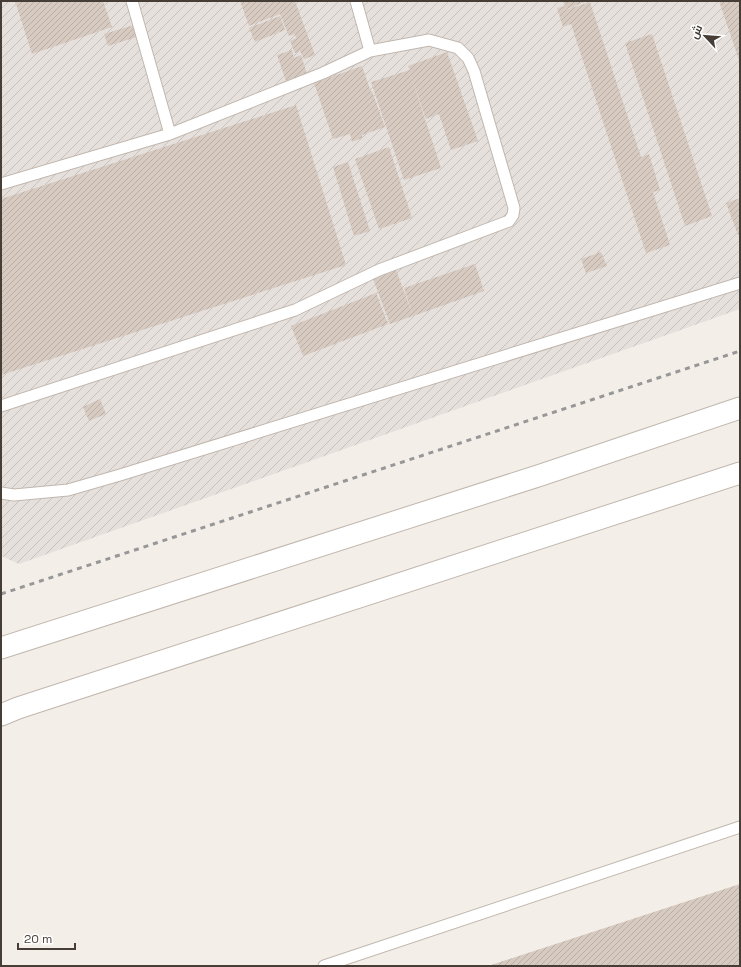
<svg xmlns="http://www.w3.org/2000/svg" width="741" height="967" font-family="'Space Grotesk',Cairo,sans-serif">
  <defs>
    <pattern id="industrial-furrows" width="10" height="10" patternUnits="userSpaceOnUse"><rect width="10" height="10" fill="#e6e0dd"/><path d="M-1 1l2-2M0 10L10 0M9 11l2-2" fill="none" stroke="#c7c1be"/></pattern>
    <pattern id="building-hatch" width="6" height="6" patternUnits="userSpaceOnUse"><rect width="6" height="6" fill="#d7cac1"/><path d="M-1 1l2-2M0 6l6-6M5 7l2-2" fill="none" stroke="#baaea6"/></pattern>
  </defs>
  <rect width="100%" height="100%" fill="#f3eee8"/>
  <!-- industrial -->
  <path fill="url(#industrial-furrows)" d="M1,1H740V309L19,564L1,556Z"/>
  <!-- building -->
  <path fill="url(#building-hatch)" d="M15,1H103L112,27L32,54Z
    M240,1H295L315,55L304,59L300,51L295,53L290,41L296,38L295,34L289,36L280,14L249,26Z
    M563,1H587L562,11L590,2L641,157L649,154L660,190L653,192L670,245L646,253L571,24L563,27L557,8L565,6Z
    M719,1H740V63Z
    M280,16L285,30L255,42L249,28Z
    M137,24L140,36L108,46L104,34Z
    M652,34L712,216L685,226L625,43Z
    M292,50L294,58L301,55L307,74L286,81L277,55Z
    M447,52L478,141L451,150L439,114L426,119L410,73L441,168L404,180L371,82L410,70L408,66Z
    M362,66L371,92L372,91L385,127L362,135V138L352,142L350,134L333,139L314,83Z
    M296,105L346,265L1,375V199Z
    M389,147L412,218L379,229L355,159Z
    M348,162L370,231L354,236L333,167Z
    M740,198V235H738L726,203Z
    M601,252L607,266L586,273L581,259Z
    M475,264L484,291L413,316L404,288Z
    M395,267L413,316L390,324L372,276Z
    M376,293L388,324L303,356L291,326Z
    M100,399L106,414L89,421L83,407Z
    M740,884V966H488Z"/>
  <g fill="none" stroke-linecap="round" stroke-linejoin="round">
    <!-- service casing -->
    <g stroke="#c1b7ae" stroke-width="13">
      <path id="service" d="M132,1L170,134
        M1,184L170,134L323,73L370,51
        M1,406L295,310L379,270L509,221L513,215L514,208L474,71L468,58L458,48L429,40L370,51L356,1
        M1,493L14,495L68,490L120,475L740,283
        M324,966L740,827"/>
    </g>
    <!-- minor casing -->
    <g stroke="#c1b7ae" stroke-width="23">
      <path id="minor" d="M1,648L541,475L740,408
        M1,715L18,708L740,473"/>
    </g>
    <!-- service -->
    <use href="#service" stroke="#fff" stroke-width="11"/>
    <!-- minor -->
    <use href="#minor" stroke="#fff" stroke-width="21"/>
    <!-- rail -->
    <path stroke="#979797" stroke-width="3" stroke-dasharray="5 5" stroke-linecap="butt" d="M1,594L740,351"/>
  </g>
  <!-- border -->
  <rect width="741" height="967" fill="none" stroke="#463d37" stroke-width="4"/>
  <!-- north arrow -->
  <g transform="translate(705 36) rotate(296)" stroke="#ffffff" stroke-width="3" paint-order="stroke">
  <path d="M0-3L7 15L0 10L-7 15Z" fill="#463d37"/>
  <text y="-6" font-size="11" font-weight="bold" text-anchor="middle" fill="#463d37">ش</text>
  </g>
  <!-- scale -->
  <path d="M18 943v6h57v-6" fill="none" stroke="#463d37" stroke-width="2"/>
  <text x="24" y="943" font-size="12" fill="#463d37" stroke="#ffffff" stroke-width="3" paint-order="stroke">20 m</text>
</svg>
